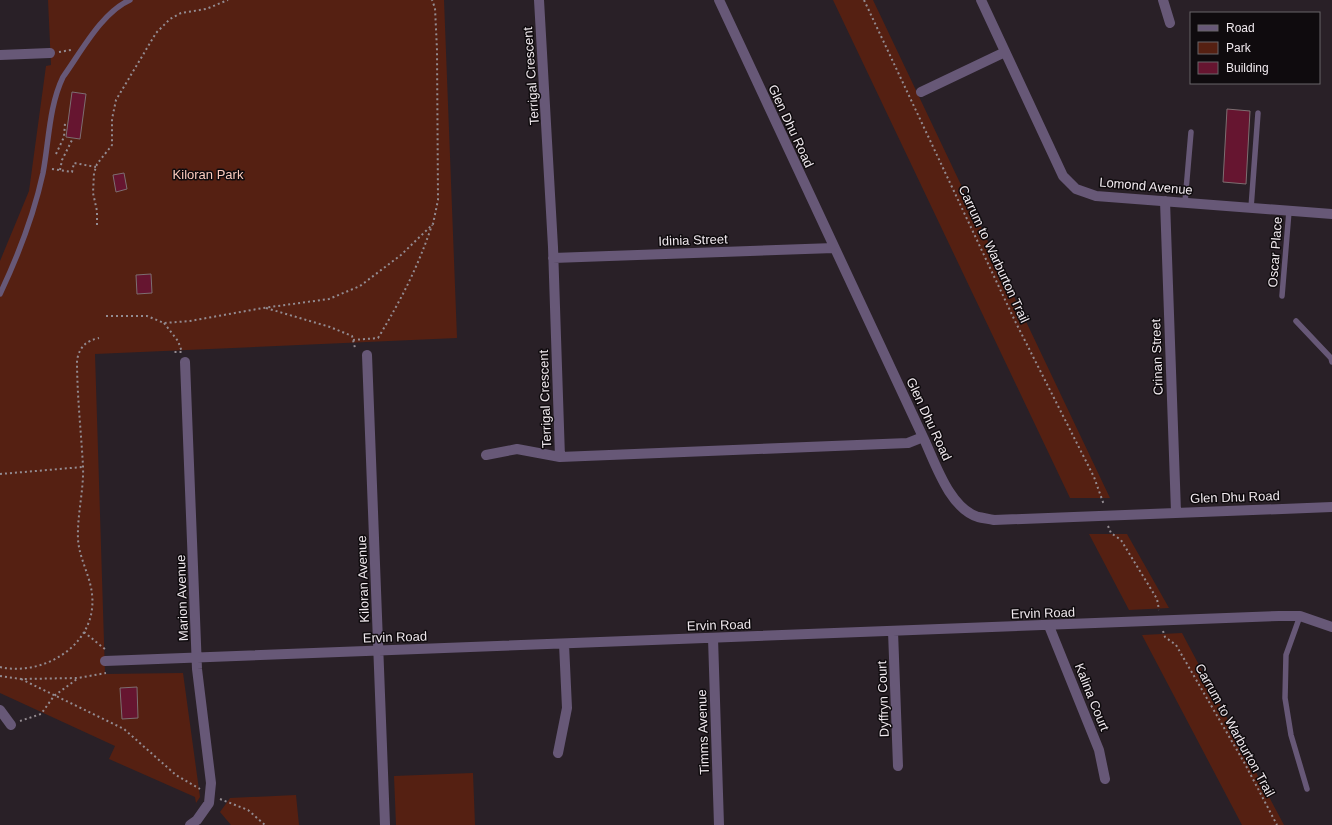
<svg xmlns="http://www.w3.org/2000/svg" width="1332" height="825" font-family="Arial,sans-serif">
  <rect width="100%" height="100%" fill="#292027"/>
  <!-- green -->
  <path fill="#552012" d="M48,0H444L457,338L95,354L105,674L183,673L200,797L196,803L195,797L109,759L115,746L0,693V261L29,191L46,66L51,65Z
    M833,0H873L1110,498H1070Z
    M1089,534H1127L1169,608L1129,610Z
    M1182,633L1284,825H1242L1142,635Z
    M473,773L475,825H396L394,776Z
    M296,795L299,825H231L220,812L230,798Z"/>
  <!-- building -->
  <path fill="#661530" stroke="#7d6e71" d="M72,92L86,94L80,139L66,137Z
    M1227,109L1250,111L1246,184L1223,182Z
    M124,173L127,189L116,192L113,175Z
    M151,274L152,293L137,294L136,275Z
    M137,687L138,718L122,719L120,688Z"/>
  <g fill="none" stroke-linecap="round" stroke-linejoin="round">
    <!-- path -->
    <path stroke="#938b91" stroke-width="2" stroke-dasharray="2 3" stroke-linecap="butt" d="M864,0L1015,321L1094,477L1104,505
      M59,52L71,50
      M56,154L64,137L65,123
      M52,169L72,172L74,163L96,167
      M60,170L62,160L73,138
      M97,225V211L93,193L94,173L97,164L112,145V119L116,100L156,33L170,19L181,13L206,9L228,0
      M266,308L330,327L352,336L355,348
      M106,316H147L164,323L190,321L263,308L329,299L360,286L401,255L433,224L438,200L437,50L435,8L432,0
      M164,323L178,341L182,352H173
      M353,340L378,338C401,300 418,267 432,225
      M0,474L83,467
      M1108,526L1111,533L1121,540L1157,599L1159,610
      M1163,631L1165,637L1176,645L1245,764L1277,825
      M84,632L106,650
      M0,667C44,677 98,644 92,594C90,575 79,558 78,539C77,515 84,490 83,466C81,431 77,395 77,360C80,346 86,341 99,338
      M0,676L21,679L78,678L106,673
      M21,679L124,729L176,775L200,789
      M20,721L41,714L54,696L77,679
      M220,799L248,810L265,825"/>
    <!-- service -->
    <path stroke="#675877" stroke-width="5.5" d="M1185,202L1191,132
      M1251,208L1258,113
      M0,294C18,256 34,214 43,173C49,141 49,106 63,77C81,52 102,12 130,0
      M1282,296L1289,211
      M1296,321L1331,358L1332,362
      M1300,616L1286,655L1285,698L1291,735L1307,789"/>
    <!-- minor -->
    <path stroke="#675877" stroke-width="10" d="M539,0L553,247L560,457L908,443L923,437
      M719,0L923,437C935,462 949,508 978,517C983,518 989,519 994,520L1332,507
      M981,0L1063,176L1076,189L1096,196L1332,214
      M1163,0L1170,23
      M0,55L50,53
      M921,92L1005,52
      M1165,201L1176,512
      M553,258L834,248
      M367,355L385,825
      M185,362L197,669L211,783L209,803L197,820L190,825
      M486,455L517,449L560,457
      M1049,626L1099,750L1105,779
      M893,631L898,766
      M713,638L719,825
      M105,661L1279,616H1300L1332,627
      M0,710L11,725
      M558,753L567,708L564,644"/>
  </g>
  <g text-anchor="middle" dominant-baseline="central" stroke-width="3" stroke-linejoin="round" paint-order="stroke">
    <!-- street labels -->
    <g font-size="13" fill="#f0e9ee" stroke="#0f0b0e">
      <text transform="translate(531 76) rotate(-94)">Terrigal Crescent</text>
      <text transform="translate(791 126) rotate(65)">Glen Dhu Road</text>
      <text transform="translate(1146 186) rotate(5)">Lomond Avenue</text>
      <text transform="translate(693 240) rotate(-2)">Idinia Street</text>
      <text transform="translate(1275 252) rotate(-86)">Oscar Place</text>
      <text transform="translate(994 254) rotate(65)">Carrum to Warburton Trail</text>
      <text transform="translate(1157 357) rotate(-92)">Crinan Street</text>
      <text transform="translate(545 399) rotate(-92)">Terrigal Crescent</text>
      <text transform="translate(929 419) rotate(65)">Glen Dhu Road</text>
      <text transform="translate(1235 497) rotate(-2)">Glen Dhu Road</text>
      <text transform="translate(363 579) rotate(-92)">Kiloran Avenue</text>
      <text transform="translate(182 598) rotate(-92)">Marion Avenue</text>
      <text transform="translate(1043 613) rotate(-2)">Ervin Road</text>
      <text transform="translate(719 625) rotate(-2)">Ervin Road</text>
      <text transform="translate(395 637) rotate(-2)">Ervin Road</text>
      <text transform="translate(1092 697) rotate(68)">Kalina Court</text>
      <text transform="translate(883 699) rotate(-92)">Dyffryn Court</text>
      <text transform="translate(1235 730) rotate(61)">Carrum to Warburton Trail</text>
      <text transform="translate(703 732) rotate(-92)">Timms Avenue</text>
    </g>
    <!-- park labels -->
    <g font-size="13" fill="#fbcbbe" stroke="#0f0b0e">
      <text x="208" y="174">Kiloran Park</text>
    </g>
  </g>
  <!-- legend -->
  <rect x="1190" y="12" width="130" height="72" fill="#0f0b0e" stroke="#696468"/>
  <rect x="1198" y="25" width="20" height="6" fill="#675877" stroke="#696468"/>
  <text x="1226" y="32" font-size="12" fill="#f0e9ee">Road</text>
  <rect x="1198" y="42" width="20" height="12" fill="#552012" stroke="#696468"/>
  <text x="1226" y="52" font-size="12" fill="#f0e9ee">Park</text>
  <rect x="1198" y="62" width="20" height="12" fill="#661530" stroke="#696468"/>
  <text x="1226" y="72" font-size="12" fill="#f0e9ee">Building</text>
</svg>
